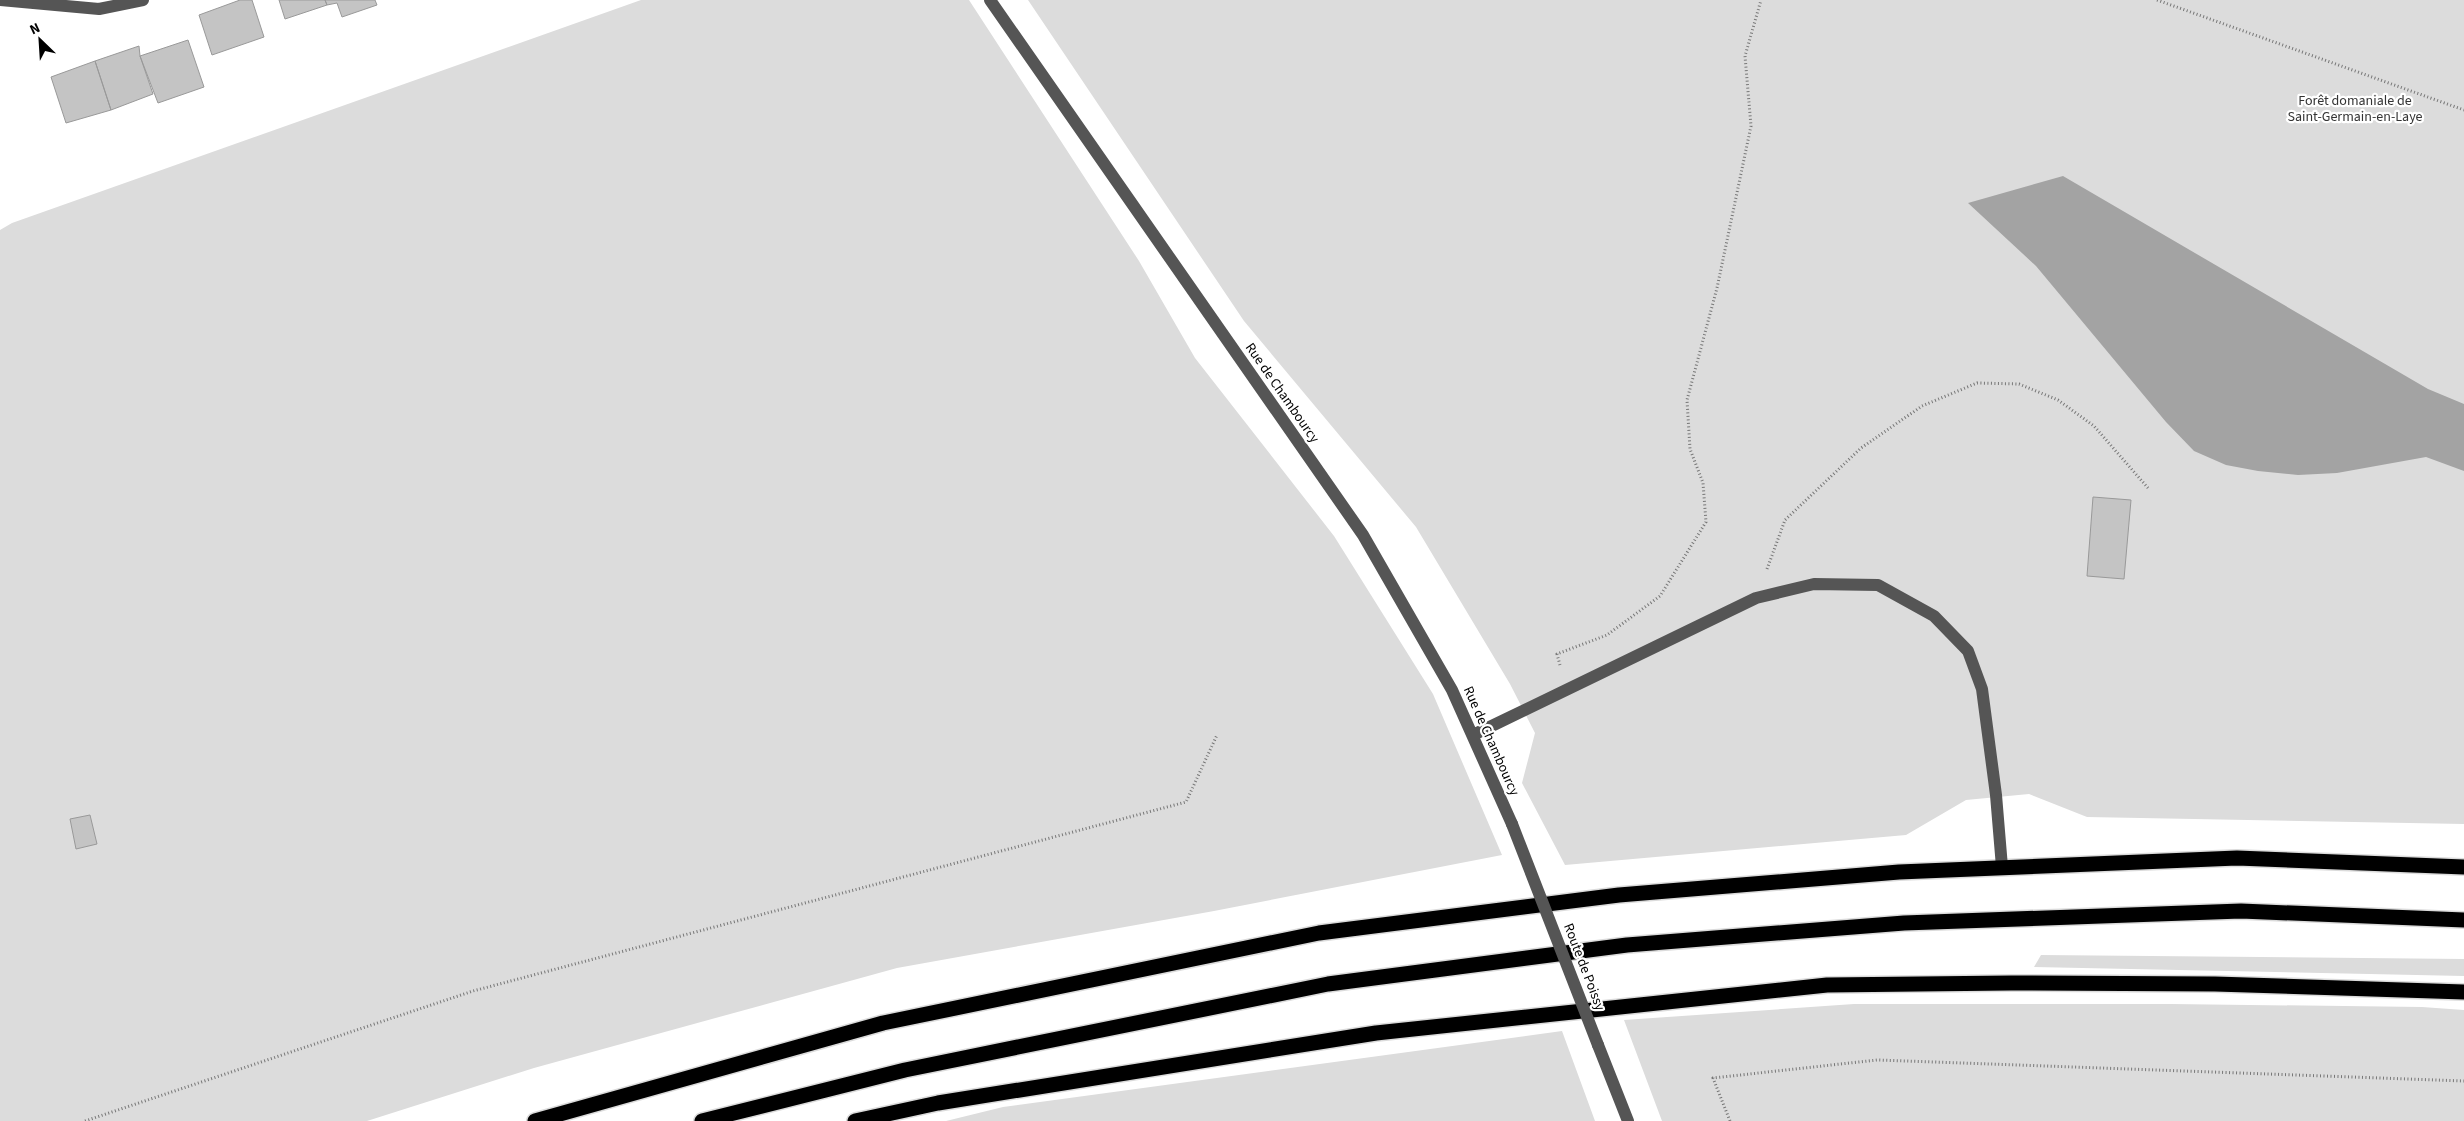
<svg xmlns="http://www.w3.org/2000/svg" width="2464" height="1121" font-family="'Source Sans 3',sans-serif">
  <rect width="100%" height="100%" fill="#fff"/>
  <!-- green -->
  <path fill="#dcdcdc" d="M641,0H969L1139,261L1195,358L1334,536L1433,694L1502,855L1214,911L897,968L534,1068L367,1121H0V230L12,223Z
    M1028,0H2464V824L2087,817L2029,794L1966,800L1906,835L1565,865L1522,783L1535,733L1510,684L1416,527L1244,321Z
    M2041,955L2464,959V976L2034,967Z
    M1854,1004H2171L2422,1007L2464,1010V1121H1662L1624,1020Z
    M1562,1031L1595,1121H946L1003,1107Z"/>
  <!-- water -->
  <path fill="#a3a3a3" d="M2063,176L2428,389L2464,404V471L2426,457L2337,473L2298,475L2258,471L2226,465L2194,451L2166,422L2036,266L1968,203Z"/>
  <!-- building -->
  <path fill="#c4c4c4" stroke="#999" d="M240,0H252L264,37L212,55L199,15Z
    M279,0H325L327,5L285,19Z
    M325,0H375L377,5L342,17L337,3L327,5Z
    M188,40L204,87L158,103L140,56Z
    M139,46L140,56L153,94L111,110L95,61Z
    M95,61L111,110L66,123L51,77Z
    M2093,497L2131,500L2124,579L2087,576Z
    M90,815L97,844L76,849L70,819Z"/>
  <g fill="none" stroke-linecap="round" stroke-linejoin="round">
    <!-- highway casing -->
    <g stroke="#dbdbdb" stroke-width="18">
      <path id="highway" d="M535,1121L883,1023L1319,933L1619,895L1899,872L2237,858L2464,867
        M702,1121L905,1070L1328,984L1627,945L1904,923L2241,911L2464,920
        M855,1121L938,1103L1376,1033L1827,985L2011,983L2215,984L2464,992"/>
    </g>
    <!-- path -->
    <path stroke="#777" stroke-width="3" stroke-dasharray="1 2.5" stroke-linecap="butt" d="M2157,0L2464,110
      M1767,569L1785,520L1861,448L1922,406L1977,383L2019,384L2058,400L2094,426L2148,488
      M1560,665L1557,654L1607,635L1660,596L1706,522L1703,483L1690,449L1687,400L1717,288L1751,126L1745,56L1761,0
      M85,1121L473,991L1186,802L1217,735
      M1730,1121L1713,1078L1877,1060L2464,1081"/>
    <!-- minor -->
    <path stroke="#555" stroke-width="12" d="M0,0L99,9L143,0
      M990,0L1363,535L1452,690L1512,824
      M1473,735L1756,598L1814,584L1878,585L1934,616L1968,651L1982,689L1996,795L2002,867
      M1598,1045L1628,1121"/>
    <!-- highway -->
    <use href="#highway" stroke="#000" stroke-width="15"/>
    <!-- minor-bridge -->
    <path stroke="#555" stroke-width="12" d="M1512,824L1598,1045"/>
  </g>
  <g text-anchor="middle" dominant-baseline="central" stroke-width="4.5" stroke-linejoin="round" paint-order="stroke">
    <!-- park labels -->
    <g font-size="14" fill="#333" stroke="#fff">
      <text x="2355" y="101">Forêt domaniale de<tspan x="2355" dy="16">Saint-Germain-en-Laye</tspan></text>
    </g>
    <!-- street labels -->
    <g font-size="14" fill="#000" stroke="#fff">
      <text transform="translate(1282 393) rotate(55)">Rue de Chambourcy</text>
      <text transform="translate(1491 741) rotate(66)">Rue de Chambourcy</text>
      <text transform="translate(1584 967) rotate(69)">Route de Poissy</text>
    </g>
  </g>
  <!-- north arrow -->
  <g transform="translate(40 40) rotate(335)" stroke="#ffffff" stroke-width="4" paint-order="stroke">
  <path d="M0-4L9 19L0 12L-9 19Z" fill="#000000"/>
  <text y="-8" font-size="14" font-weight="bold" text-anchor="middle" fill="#000000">N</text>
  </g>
</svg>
